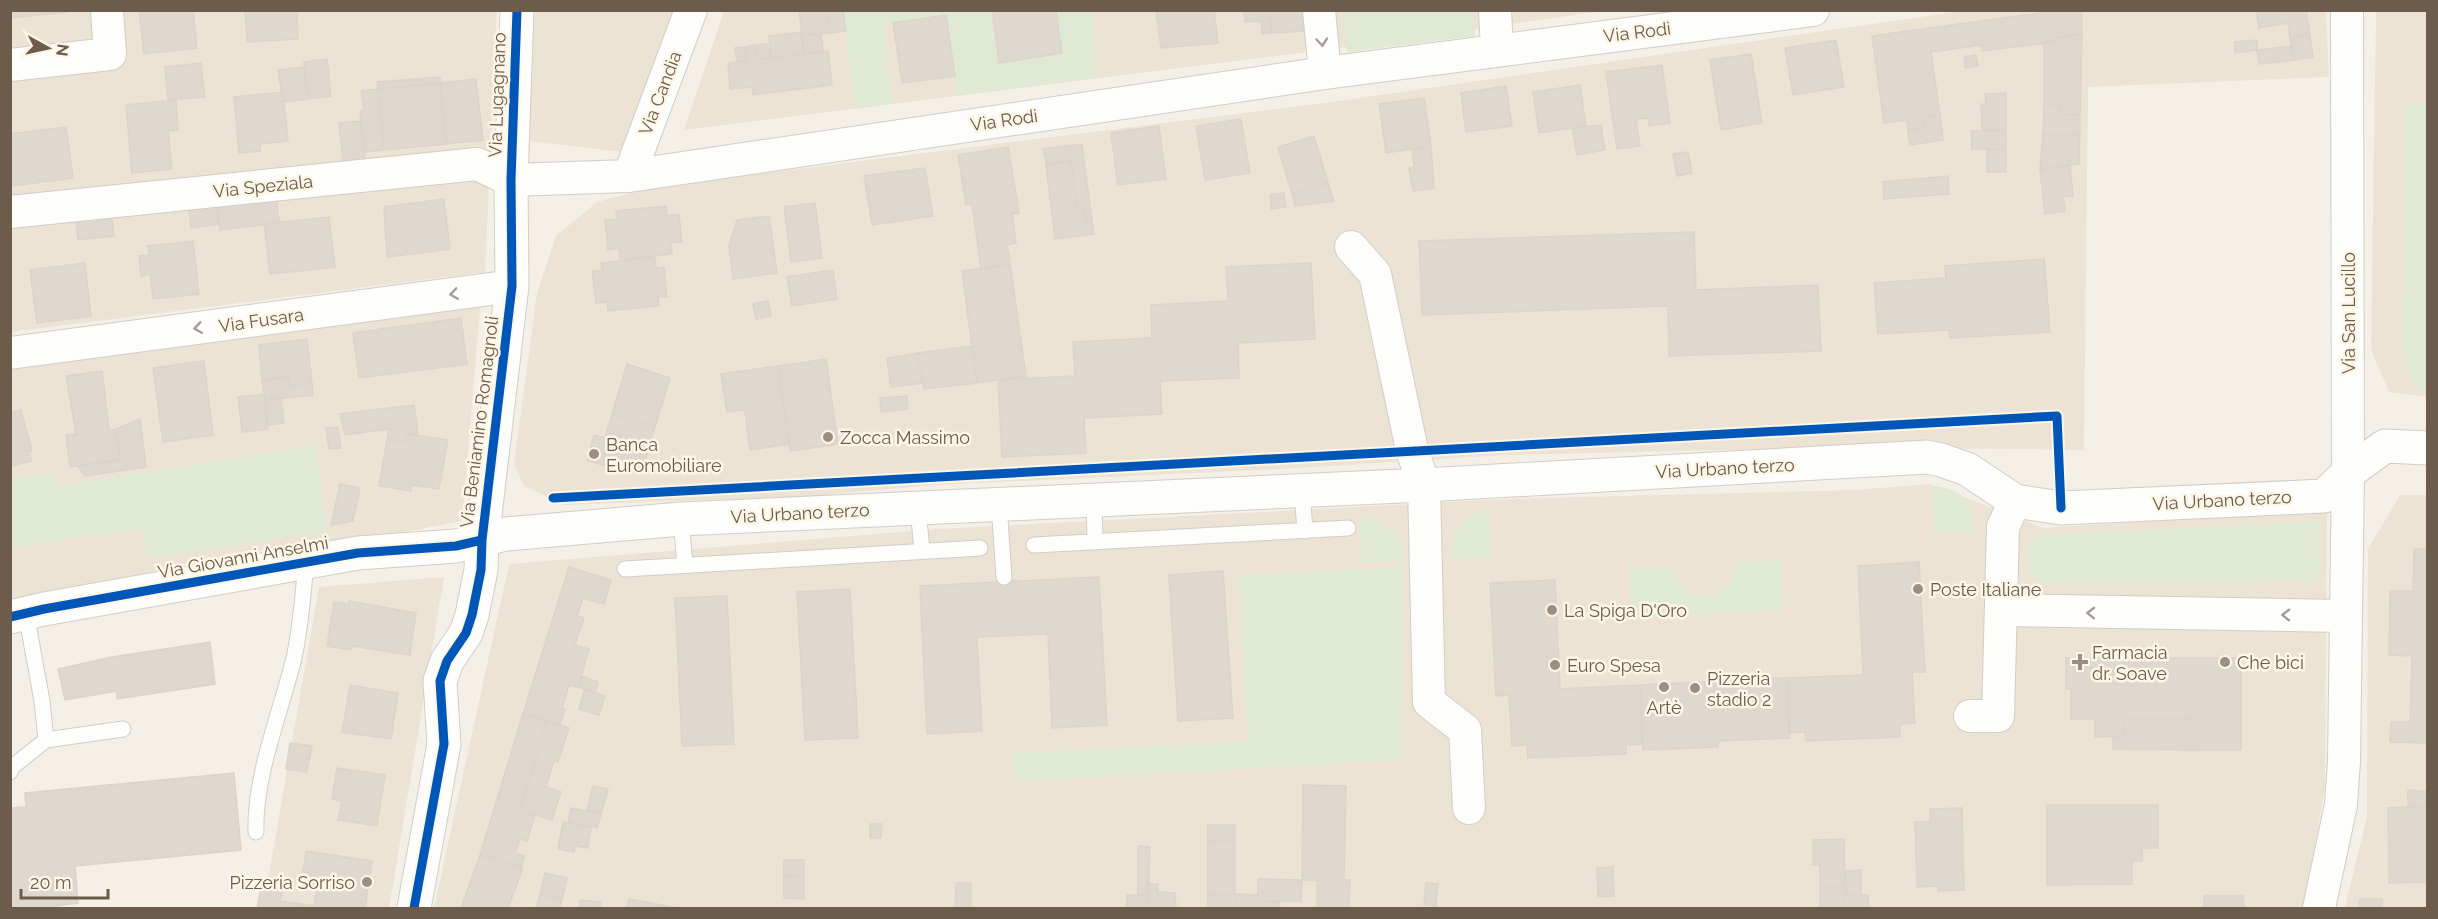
<svg xmlns="http://www.w3.org/2000/svg" width="2438" height="919" font-family="Raleway,sans-serif">
  <rect width="100%" height="100%" fill="#f4f0e7"/>
  <!-- residential -->
  <path fill="#ece3d5" d="M10,11H497L485,272L11,332Z
    M533,11H674L624,152L527,141Z
    M724,11H1604L1325,50L684,130Z
    M1962,11H2326L2329,77L2088,87L2084,450L1854,447L1506,455L1280,469L933,485L812,496L565,505L524,486L514,464L537,293L556,236L597,202L654,187L1332,102Z
    M2376,11H2427V397L2389,392L2371,350Z
    M481,299L462,521L394,534L316,542L206,559L11,603L10,368Z
    M1929,484L2044,528L2327,510L2325,789L2304,908H434L509,564L937,529L1508,499L1855,490Z
    M2400,495H2427V908H2345L2367,816L2368,549Z
    M444,577L389,908H263L319,587Z"/>
  <!-- green -->
  <path fill="#dfe9d3" d="M843,11H1092L1097,78L958,96L945,15L883,26L893,104L855,109Z
    M1344,11H1472L1475,36L1347,52Z
    M2427,102H2428L2427,389L2415,387L2403,353L2406,104Z
    M316,445L327,532L147,558L142,529L11,547V479L54,472L57,486Z
    M1933,486C1963,489 1971,502 1977,531L1934,533Z
    M1489,509L1492,557L1449,559C1450,533 1463,514 1489,509Z
    M1360,517C1387,518 1402,535 1405,561L1361,563Z
    M2319,521L2320,571L2317,582L2036,583L2027,564L2029,544L2038,535Z
    M1781,560L1782,610L1631,619L1629,568L1672,567C1686,609 1730,607 1736,562Z
    M1403,567L1401,760L1015,782L1012,753L1248,741L1238,575Z"/>
  <!-- building -->
  <path fill="#ded8cf" stroke="#dcd4ca" stroke-width="1.5" d="M10,10H67V12L10,18Z
    M139,10H193L197,48L144,54Z
    M245,10H297L298,39L247,42Z
    M799,10H827L830,33L802,36Z
    M827,10H843L846,31L830,33Z
    M992,10H1056L1062,53L999,63Z
    M1156,10H1214L1218,43L1161,48Z
    M1244,10H1270L1271,33L1262,34L1261,21L1245,22Z
    M1270,10H1304L1305,31L1271,33Z
    M2061,10H2082V34L2054,38V42L1982,51V45L1931,52L1940,115L1924,117L1925,128L1908,131L1907,120L1884,123L1872,36Z
    M2256,10H2306L2310,35L2290,38L2288,23L2259,28Z
    M946,15L955,76L902,83L893,23Z
    M801,32L804,54L771,58L769,36Z
    M821,33L823,51L804,54L802,36Z
    M2082,34L2080,115H2060V105H2044V43L2054,42V38Z
    M2310,35L2313,57L2294,60L2290,38Z
    M1836,40L1844,87L1793,95L1785,48Z
    M2257,40V50L2235,53V42Z
    M770,44L771,58L757,60L756,45Z
    M756,45L757,60L828,51L832,85L753,95L752,87L730,89L728,63L747,61L745,47Z
    M2292,46L2294,60L2259,64L2257,50Z
    M745,47L747,61L737,62L735,48Z
    M1751,54L1762,123L1721,130L1710,60Z
    M1976,55L1978,66L1965,68L1964,57Z
    M327,59L331,96L308,99L304,62Z
    M201,63L205,97L168,100L165,67Z
    M1662,65L1670,123L1649,126L1648,118L1636,119L1640,146L1617,149L1606,72Z
    M304,67L308,99L283,102L278,70Z
    M440,77V83L378,89L377,82Z
    M476,79L483,140L446,144L440,83Z
    M440,83L446,144L384,150L378,89Z
    M1580,85L1586,126L1539,133L1533,92Z
    M1506,86L1512,126L1466,132L1461,93Z
    M378,89L384,150L364,152L360,111L364,110L361,91Z
    M283,92L288,141L260,144V151L239,153L234,97Z
    M2006,93V131L1982,130L1981,104L1986,105L1985,94Z
    M1424,98L1431,146L1386,153L1379,104Z
    M176,100L178,130L168,131L172,169L132,173L126,105Z
    M2044,105H2060V115H2080V135H2043Z
    M1940,115L1943,140L1910,145L1908,131L1925,128L1924,117Z
    M1241,119L1250,173L1205,180L1196,126Z
    M361,121L365,160L343,163L339,123Z
    M1601,125L1605,150L1577,155L1572,128Z
    M1159,126L1166,179L1118,185L1111,133Z
    M66,127L73,178L12,186L10,134Z
    M1971,131H2006V149H1972Z
    M2043,135H2080L2079,164L2040,169Z
    M1314,136L1328,183L1292,194L1278,147Z
    M1082,144L1092,221L1086,222L1084,208L1077,209L1071,161L1046,164L1043,149Z
    M1431,146L1434,188L1413,191L1409,168L1414,167L1412,149Z
    M1008,147L1019,213L1012,214L1016,243L1007,245L1010,264L981,269L972,204L966,205L958,155Z
    M1987,149H2006V172H1987Z
    M1688,152L1692,173L1677,176L1673,154Z
    M1071,161L1077,209L1084,208L1086,222L1092,221L1094,234L1055,239L1046,164Z
    M2070,165L2073,196L2063,197L2065,211L2045,214L2040,169Z
    M925,168L933,216L872,225L864,176Z
    M1948,176L1949,194L1884,199L1883,182Z
    M1328,183L1334,201L1295,206L1292,194Z
    M1284,193L1286,207L1271,209L1270,195Z
    M276,194L279,223L220,230L216,200Z
    M444,199L450,249L387,257L384,207Z
    M216,200L219,224L191,228L188,203Z
    M815,203L822,258L791,262L784,207Z
    M666,206L667,216L679,214L682,242L671,243L672,254L620,260L619,248L608,250L605,220L617,219L616,211Z
    M111,211L114,236L78,240L75,215Z
    M769,216L777,273L733,279L729,246L737,220Z
    M329,217L335,267L270,274L264,224Z
    M1694,232L1696,290L1818,285L1821,351L1669,356L1668,306L1422,315L1419,241Z
    M193,241L199,294L153,299L150,274L141,276L139,256L149,255L148,246Z
    M655,257L656,268L664,267L667,297H658L659,306L608,311L607,302L596,303L592,271L602,270L601,263Z
    M2044,259L2050,332L1950,338L1949,330L1878,334L1874,283L1946,278L1945,266Z
    M85,263L91,316L37,323L30,270Z
    M1311,263L1315,339L1238,343L1239,378L1160,381L1162,414L1084,418L1086,453L1002,457L998,380L1075,376L1073,342L1152,338L1151,305L1228,301L1226,267Z
    M1010,264L1026,376L977,383L962,271Z
    M833,270L837,299L792,306L787,277Z
    M768,301L771,316L756,319L753,304Z
    M461,318L467,364L359,378L353,333Z
    M307,339L312,383L289,386L288,377L262,380L259,345Z
    M972,346L977,383L924,389L918,353Z
    M918,353L923,383L891,387L887,358Z
    M826,359L838,444L790,451L778,366Z
    M204,361L213,435L163,442L153,368Z
    M627,364L670,378L655,427L612,414Z
    M778,366L789,444L750,450L745,410L727,412L721,374Z
    M102,371L109,430L116,429L120,460L70,467L66,435L76,434L66,376Z
    M288,377L289,386L312,383L313,395L265,400L262,380Z
    M264,394L268,429L242,432L238,397Z
    M907,396L908,409L881,412L880,398Z
    M281,398L284,423L267,425L265,400Z
    M414,405L418,435L407,434L406,442L387,439L389,429L345,435L340,414Z
    M21,410L32,450L28,452L32,461L10,466V413Z
    M612,414L655,427L643,467L617,460L615,469L587,460L594,435L605,438Z
    M140,419L146,467L85,476L77,465L120,460L116,429Z
    M338,427L341,448L329,449L326,428Z
    M407,434L448,440L439,489L412,485L411,491L379,486L387,439L406,442Z
    M340,484L360,488L353,521L331,525Z
    M2414,549H2428V743L2390,742L2391,722H2410L2412,656L2389,655L2390,591H2413Z
    M1919,562L1925,672H1912L1915,723L1900,724V737L1806,741L1805,732L1790,733L1787,678L1863,675L1858,566Z
    M569,567L611,580L604,604L583,598L577,616L584,618L575,645L589,649L578,687L569,685L562,709H565L560,725L523,714Z
    M1223,571L1233,718L1178,721L1169,575Z
    M1099,577L1107,725L1052,728L1048,634L977,637L982,731L927,734L920,586Z
    M1555,580L1560,689L1640,685L1643,744L1626,745V754L1528,758L1527,745L1512,746L1509,695L1496,696L1490,583Z
    M850,589L858,738L805,740L797,592Z
    M727,596L734,744L682,746L675,598Z
    M349,601L416,613L410,655L352,646L351,650L327,646L334,602L349,604Z
    M210,642L215,684L117,699V691L65,700L58,669L112,657Z
    M2066,658H2241V750H2192V719H2124V736L2095,737V719H2071V689H2066Z
    M581,676L598,682L595,693L578,687Z
    M1787,678L1789,738L1718,741V747L1643,750L1640,685Z
    M350,685L398,693L391,739L342,732Z
    M585,689L605,696L599,715L579,709Z
    M523,714L547,721L520,810L535,815L527,841L520,839L515,853L525,856L521,867L480,855Z
    M2124,719H2192V750L2113,749V736H2124Z
    M547,721L569,728L558,762L554,760L546,787L561,792L552,820L520,810Z
    M290,743L312,746L307,772L286,769Z
    M337,768L385,775L377,826L338,820L342,801L332,799Z
    M234,773L241,850L75,866L78,903L42,908H10V808L26,807L25,793Z
    M1303,785L1346,786L1344,880H1302Z
    M593,786L608,789L601,814L587,810Z
    M2408,790L2428,792V807H2408Z
    M2047,805H2158V848H2142V861H2132V884L2047,885Z
    M2408,807H2428V882L2389,883L2388,808Z
    M571,808L601,814L597,828L568,823Z
    M1962,808L1964,890L1938,891V886L1917,887L1915,822H1930V809Z
    M563,822L591,827L588,848L575,846L574,852L558,849Z
    M870,824H882L881,838H870Z
    M1208,825H1235V840L1208,841Z
    M1844,839L1845,886H1820V865H1813V840Z
    M1235,840V894H1208V841Z
    M1138,846L1150,847L1148,896H1138Z
    M306,851L372,861L365,908H301L302,904L314,906L317,887L308,886L310,873L303,872Z
    M480,855L523,868L508,908H461Z
    M784,860H804V876H784Z
    M1613,867L1614,896L1598,897L1597,868Z
    M1861,870V895H1845V871Z
    M545,873L567,878L562,900L540,894Z
    M784,876H804V899L784,898Z
    M1258,879L1302,880L1301,901H1258Z
    M1317,880H1350L1349,908H1317Z
    M956,883H971V908H955Z
    M1426,883L1438,884L1436,906L1424,905Z
    M1148,884H1158V892L1175,893L1176,908H1148Z
    M1820,886H1845V908H1820Z
    M261,888L282,892L280,901L302,904L301,908H257Z
    M540,894L562,900L560,908H536Z
    M1208,894H1235V908H1208Z
    M1235,894L1258,895V901H1279L1280,908H1235Z
    M1127,895L1148,896V908H1126Z
    M1845,895H1868L1869,908H1845Z
    M2204,896H2243L2244,908H2204Z
    M629,899L646,902L677,908H627Z
    M2360,899H2382V908H2359Z
    M580,900L601,902L600,908H580Z"/>
  <g fill="none" stroke-linecap="round" stroke-linejoin="round">
    <!-- lane casing -->
    <g stroke="#d2cdc6" stroke-width="17">
      <path id="lane" d="M1302,491L1305,531
        M1094,500L1095,542
        M999,504L1004,577
        M918,508L922,551
        M681,519L685,565
        M1034,545L1348,528
        M625,569L980,548
        M26,613L42,701L46,740
        M10,772L12,767L46,740L123,729
        M256,832C254,776 281,712 294,658C301,626 303,595 306,562"/>
    </g>
    <!-- street casing -->
    <g stroke="#d2cdc6" stroke-width="34">
      <path id="street" d="M1319,10L1325,73
        M1495,10L1497,50
        M10,65L110,54L107,10
        M629,176L691,10
        M10,212L477,164L511,180L629,176L1325,73L1813,10
        M1351,247L1375,274L1412,450L1424,485L1429,702L1465,730L1469,808
        M10,353L512,286
        M2001,610L2345,616
        M1970,716H1998L2003,527L2015,501
        M2319,908L2341,805L2344,762L2348,473L2347,10"/>
    </g>
    <!-- secondary casing -->
    <g stroke="#d3cdc6" stroke-width="35">
      <path id="secondary" d="M10,617L44,609L358,553L456,546L506,534L681,519L1424,485L1927,457L1941,460L1967,469L2015,501L2061,508L2324,496L2348,473L2385,446L2428,448
        M414,908L444,744L440,681L447,661L466,633L472,615L481,570L482,540L512,286L511,180L517,10"/>
    </g>
    <!-- lane -->
    <use href="#lane" stroke="#fdfdfb" stroke-width="15"/>
    <!-- street -->
    <use href="#street" stroke="#fdfdfb" stroke-width="32"/>
    <!-- secondary -->
    <use href="#secondary" stroke="#fdfdfb" stroke-width="33"/>
    <!-- cycleway casing -->
    <g stroke="#fcf6e7" stroke-width="13">
      <path id="cycleway" d="M553,498L2057,416L2061,508
        M10,617L44,609L358,553L456,546L482,540
        M414,908L444,744L440,681L447,661L466,633L472,615L481,570L482,540L512,286L511,180L517,10"/>
    </g>
    <!-- cycleway -->
    <use href="#cycleway" stroke="#0057b8" stroke-width="9"/>
  </g>
  <!-- one-way arrows -->
  <defs><path id="oneway-chevron" d="M-2-3.5L2.5 0L-2 3.5" fill="none" stroke-width="1.6" stroke-linecap="round" stroke-linejoin="round" transform="scale(1.5)"/></defs>
  <g stroke="#a79c92">
    <use href="#oneway-chevron" transform="translate(1322 42) rotate(85)"/>
    <use href="#oneway-chevron" transform="translate(454 294) rotate(172)"/>
    <use href="#oneway-chevron" transform="translate(198 328) rotate(172)"/>
    <use href="#oneway-chevron" transform="translate(2091 613) rotate(-179)"/>
    <use href="#oneway-chevron" transform="translate(2286 615) rotate(-179)"/>
  </g>
  <!-- markers -->
  <g fill="#9c8f82" stroke="#fcf6e7" stroke-width="2">
    <circle cx="828" cy="437" r="6"/>
    <circle cx="594" cy="454" r="6"/>
    <circle cx="1918" cy="589" r="6"/>
    <circle cx="1552" cy="610" r="6"/>
    <path d="M2077 653h6v6h6v6h-6v6h-6v-6h-6v-6h6z"/>
    <circle cx="2225" cy="662" r="6"/>
    <circle cx="1555" cy="665" r="6"/>
    <circle cx="1664" cy="687" r="6"/>
    <circle cx="1695" cy="688" r="6"/>
    <circle cx="367" cy="882" r="6"/>
  </g>
  <g text-anchor="middle" dominant-baseline="central" stroke-width="5" stroke-linejoin="round" paint-order="stroke">
    <!-- street labels -->
    <g font-size="18" fill="#6d5b4c" stroke="#fcf6e7">
      <text transform="translate(1637 32) rotate(-7)">Via Rodi</text>
      <text transform="translate(660 93) rotate(-69)">Via Candia</text>
      <text transform="translate(497 95) rotate(-88)">Via Lugagnano</text>
      <text transform="translate(1004 120) rotate(-8)">Via Rodi</text>
      <text transform="translate(263 186) rotate(-6)">Via Speziala</text>
      <text transform="translate(2348 313) rotate(-90)">Via San Lucillo</text>
      <text transform="translate(261 320) rotate(-8)">Via Fusara</text>
      <text transform="translate(479 422) rotate(-83)">Via Beniamino Romagnoli</text>
      <text transform="translate(1725 468) rotate(-3)">Via Urbano terzo</text>
      <text transform="translate(2222 500) rotate(-3)">Via Urbano terzo</text>
      <text transform="translate(800 513) rotate(-3)">Via Urbano terzo</text>
      <text transform="translate(243 557) rotate(-10)">Via Giovanni Anselmi</text>
    </g>
    <!-- poi labels -->
    <g font-size="18" fill="#6d5b4c" stroke="#fcf6e7" text-anchor="start">
      <text x="840" y="437">Zocca Massimo</text>
      <text x="606" y="444">Banca<tspan x="606" dy="21">Euromobiliare</tspan></text>
      <text x="1930" y="589">Poste Italiane</text>
      <text x="1564" y="610">La Spiga D'Oro</text>
      <text x="2092" y="652">Farmacia<tspan x="2092" dy="21">dr. Soave</tspan></text>
      <text x="2237" y="662">Che bici</text>
      <text x="1567" y="665">Euro Spesa</text>
      <text x="1707" y="678">Pizzeria<tspan x="1707" dy="21">stadio 2</tspan></text>
      <text x="1664" y="707" text-anchor="middle">Artè</text>
      <text x="355" y="882" text-anchor="end">Pizzeria Sorriso</text>
    </g>
  </g>
  <!-- border -->
  <rect width="2438" height="919" fill="none" stroke="#6d5b4c" stroke-width="24"/>
  <!-- north arrow -->
  <g transform="translate(48 48) rotate(98)" stroke="#fcf6e7" stroke-width="4.5" paint-order="stroke">
  <path d="M0-4.5L10 22L0 15L-10 22Z" fill="#6d5b4c"/>
  <text y="-9" font-size="16" font-weight="bold" text-anchor="middle" fill="#6d5b4c">N</text>
  </g>
  <!-- scale -->
  <path d="M21 889v9h87v-9" fill="none" stroke="#6d5b4c" stroke-width="3"/>
  <text x="30" y="889" font-size="18" fill="#6d5b4c" stroke="#fcf6e7" stroke-width="4.5" paint-order="stroke">20 m</text>
</svg>
